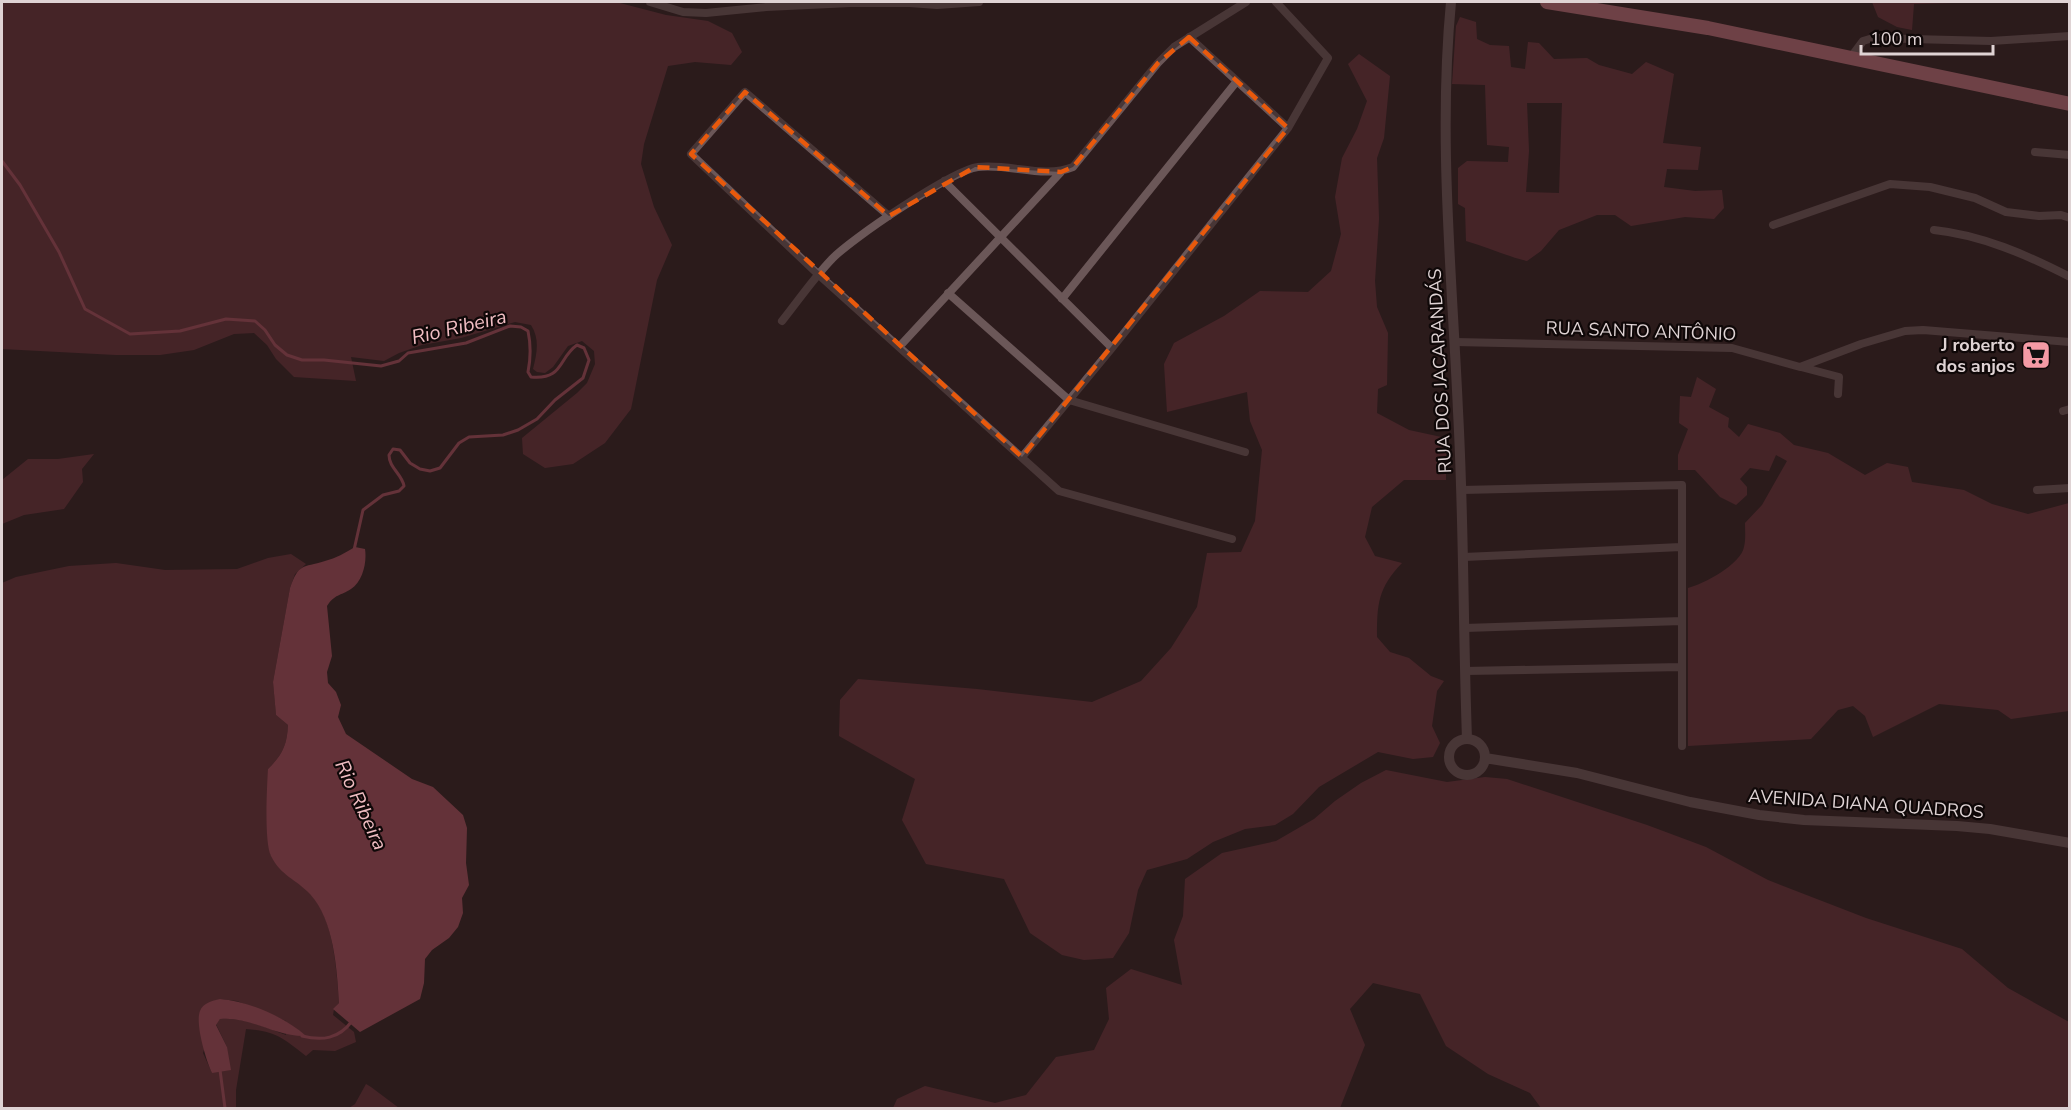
<svg xmlns="http://www.w3.org/2000/svg" width="2071" height="1110" font-family="'Nunito Sans',sans-serif">
  <rect width="100%" height="100%" fill="#2c1b1c"/>
  <!-- green -->
  <path fill="#652f37" fill-rule="evenodd" d="M2,2H616L666,15L708,21L732,33L742,52L731,65L695,62L668,66L644,144L641,164L654,207L672,245L657,280L631,409L605,443L573,464L545,468L523,454L522,438L577,393L587,383L595,364L594,351L582,341L568,346L553,367L545,373L537,372L533,369C537,353 540,339 531,325L515,322L461,338L422,345L399,353L384,361L351,357L356,381L294,377L276,359L267,345L254,333L234,334L194,350L160,355H116L2,349Z
    M1872,2H1990L1914,4L1912,30L1897,27L1878,17Z
    M1460,17L1476,22L1477,39L1490,45L1509,46L1511,67L1525,69L1528,42L1539,43L1554,59L1587,58L1599,65L1632,74L1646,62L1674,74L1663,143L1701,147L1698,170L1667,169L1664,187L1695,191L1722,190L1724,208L1714,219L1685,217L1631,226L1615,215H1597L1559,230L1541,251L1527,261C1506,256 1487,247 1466,241L1465,208L1458,204V168L1467,161L1508,162L1509,147L1487,145L1485,85L1452,84L1456,26ZM1527,103H1562L1559,193L1526,192L1529,151Z
    M1359,54L1390,76L1384,138L1377,158L1379,219L1375,281L1377,307L1388,333L1387,385L1378,389L1377,413L1409,430L1446,438V480H1404L1372,507L1365,537L1375,556L1402,563C1378,588 1377,604 1377,637L1390,652L1409,658L1431,676L1444,681L1437,691L1432,726L1440,743L1433,757L1413,759L1378,752L1319,787L1293,814L1275,825L1245,829L1213,842L1187,859L1147,870L1138,890L1129,933L1113,958L1084,960L1062,955L1030,933L1004,879L926,864L902,820L915,779L839,736L840,700L858,679L977,689L1092,702L1141,681L1171,648L1197,607L1207,553L1241,552L1255,521L1262,450L1250,421L1247,392L1167,412L1164,364L1174,343L1224,316L1260,291L1308,292L1331,271L1341,234L1335,197L1342,158L1357,129L1367,101L1348,64Z
    M1697,377L1716,389L1709,407L1729,418L1728,427L1739,437L1748,424L1780,433L1794,445L1828,453L1865,475L1887,463L1908,467L1912,482L1964,490L1992,504L2028,514L2069,503V711L2011,719L1998,710L1939,704L1873,737L1865,716L1853,706L1838,710L1811,739L1688,746V588C1704,584 1741,564 1744,547C1746,539 1745,530 1745,523L1762,505L1787,461L1776,455L1769,471L1750,468L1740,479L1747,487V495L1736,505L1720,497L1695,470H1678V455L1688,429L1679,423L1680,396L1691,397Z
    M94,454L82,469L83,482L64,509L24,515L2,524V480L28,459H58Z
    M291,554L306,564L295,574L290,588L273,682L276,715L288,725C287,746 282,755 268,769L270,854C286,870 306,885 318,904C334,928 337,975 339,1003L334,1009L333,1015L354,1032L356,1042L335,1051L313,1050L306,1056C283,1038 276,1031 246,1029L236,1090V1108H2V583L16,577L69,566L116,563L165,570L237,569L268,558ZM220,999L237,1001L286,1021V1035C264,1027 245,1017 220,1019L216,1024L227,1047L212,1073L203,1053Z
    M1386,770L1447,782L1485,777L1507,779L1647,825L1706,847L1768,880L1866,918L1962,949L2008,988L2069,1022V1108H1541L1530,1093L1488,1074L1446,1046L1420,994L1373,983L1350,1009L1365,1045L1340,1108H893L897,1099L925,1086L995,1103L1026,1095L1056,1057L1094,1050L1109,1019L1106,988L1131,969L1182,985L1174,940L1183,916L1185,879L1222,853L1276,841L1314,819L1335,801L1361,783Z
    M366,1084L371,1087L399,1108H349L355,1104Z"/>
  <!-- water -->
  <path fill="#a94e5d" d="M355,547L365,549C367,562 363,581 351,589C340,596 335,594 327,606L332,656L327,672L328,683L336,692L341,705L338,717L346,734L412,779L433,787L463,815L467,828L466,863L469,885L462,898L463,913L458,927L449,938L432,950L425,959L424,983L420,999L360,1032L333,1009L339,1003C337,969 334,920 310,894C296,879 281,876 271,856C264,842 267,787 268,769C282,755 287,746 288,725L276,715L273,682L290,588C299,563 302,568 325,561C336,558 345,553 355,547Z
    M220,999C248,1001 285,1017 306,1036C275,1037 251,1016 220,1019L216,1025L227,1047L231,1070L212,1073C206,1060 195,1024 200,1011C203,1003 212,1001 220,999Z"/>
  <g fill="none" stroke-linecap="round" stroke-linejoin="round">
    <!-- stream -->
    <path stroke="#a94e5d" stroke-width="3" d="M2,161L20,185L59,252L85,309L130,334L180,331L226,319L255,321L265,330L275,345L287,355L302,360H324L381,366L399,361L408,353L466,343L510,326L521,327L528,331C531,345 531,357 528,372L531,377C564,380 558,358 577,345L584,348L589,360L583,378L555,400L537,419L518,430L503,435L469,437L459,443L440,468L430,471L420,469L410,463L400,450L393,449L389,455C389,468 402,474 404,486L399,491L383,495L363,510L354,550
      M302,1036C322,1041 339,1039 352,1021
      M220,1070L225,1108"/>
    <!-- minor -->
    <path stroke="#6b5758" stroke-width="8" d="M650,2L683,12L706,13L766,7L850,3H910L937,5L979,2
      M1189,37L1288,128
      M1851,57L1863,41L1873,38L1991,41L2070,36
      M2035,152L2070,155
      M944,181L1112,348
      M889,216L745,92L691,154L819,275L1059,491L1232,539
      M1773,225L1890,184L1930,187L1975,198L2006,212L2039,216L2061,215L2070,218
      M1934,230C1982,235 2027,255 2070,277
      M948,293L1069,400L1245,452
      M1062,299L1237,81
      M782,321C798,301 813,279 831,260C849,240 953,170 978,167C1009,163 1044,179 1073,167L1158,63L1174,47L1246,2
      M1455,342L1732,348L1800,367L1861,344L1905,331L1923,330L2070,342
      M899,347L1061,172
      M1801,367L1839,377L1838,394
      M2063,411L2070,409
      M1022,457L1112,348L1288,128L1328,58L1276,2
      M1462,490L1682,485V746
      M2037,490L2070,488
      M1464,557L1681,547
      M1465,628L1682,621
      M1465,671L1682,667"/>
    <!-- tertiary -->
    <path stroke="#6b5758" stroke-width="10" d="M1451,2C1438,137 1452,275 1458,411C1464,520 1463,629 1467,739
      M1449 757a18 18 0 1 1 36 0a18 18 0 1 1-36 0Z
      M1485,758L1577,773L1690,802L1759,815L1804,820L1957,826L1990,829L2070,843"/>
    <!-- primary -->
    <path stroke="#be707b" stroke-width="14" d="M1547,2L1708,28L2070,104"/>
  </g>
  <!-- marked area -->
  <path d="M0 0H2071V1110H0ZM1189,37L1288,128L1022,457L691,154L745,92L889,216L975,167L1061,172L1073,167L1158,63Z" fill="#2c1b1c" fill-opacity=".55" fill-rule="evenodd"/>
  <path fill="none" stroke="#e8590c" stroke-width="4.5" stroke-dasharray="12 8" stroke-linejoin="round" d="M1189,37L1288,128L1022,457L691,154L745,92L889,216L975,167L1061,172L1073,167L1158,63Z"/>
  <!-- icons -->
  <defs>
    <g id="supermarket-square" transform="scale(1.5)"><rect x="-9" y="-9" width="18" height="18" rx="4" fill="#f49aa5" stroke="#0f0808"/><path d="M-6-5.5h2.5l.6 2H6L4.5 2H-2.5L-4.4-4H-6ZM-1.5 3.2a1.3 1.3 0 1 0 .1 0ZM3 3.2a1.3 1.3 0 1 0 .1 0Z" fill="#111"/></g>
  </defs>
  <g fill-rule="evenodd">
    <use href="#supermarket-square" x="2036" y="355"/>
  </g>
  <g text-anchor="middle" dominant-baseline="central" stroke-width="4.5" stroke-linejoin="round" paint-order="stroke">
    <!-- street labels -->
    <g font-size="18" fill="#dfd3d4" stroke="#0f0808">
      <text transform="translate(1641 331) rotate(2)">RUA SANTO ANTÔNIO</text>
      <text transform="translate(1440 371) rotate(-93)">RUA DOS JACARANDÁS</text>
      <text transform="translate(1866 804) rotate(4)">AVENIDA DIANA QUADROS</text>
    </g>
    <!-- poi labels -->
    <g font-size="18" font-weight="bold" fill="#dfd3d4" stroke="#0f0808" text-anchor="end">
      <text x="2015" y="345">J roberto<tspan x="2015" dy="21">dos anjos</tspan></text>
    </g>
    <!-- water labels -->
    <g font-size="20" font-style="italic" fill="#f0bdc2" stroke="#0f0808">
      <text transform="translate(459 327) rotate(-13)">Rio Ribeira</text>
      <text transform="translate(361 805) rotate(65)">Rio Ribeira</text>
    </g>
  </g>
  <!-- border -->
  <rect width="2071" height="1110" fill="none" stroke="#dfd3d4" stroke-width="6"/>
  <!-- scale -->
  <path d="M1861 45v9h132v-9" fill="none" stroke="#dfd3d4" stroke-width="3"/>
  <text x="1870" y="45" font-size="18" fill="#dfd3d4" stroke="#0f0808" stroke-width="4.5" paint-order="stroke">100 m</text>
</svg>
